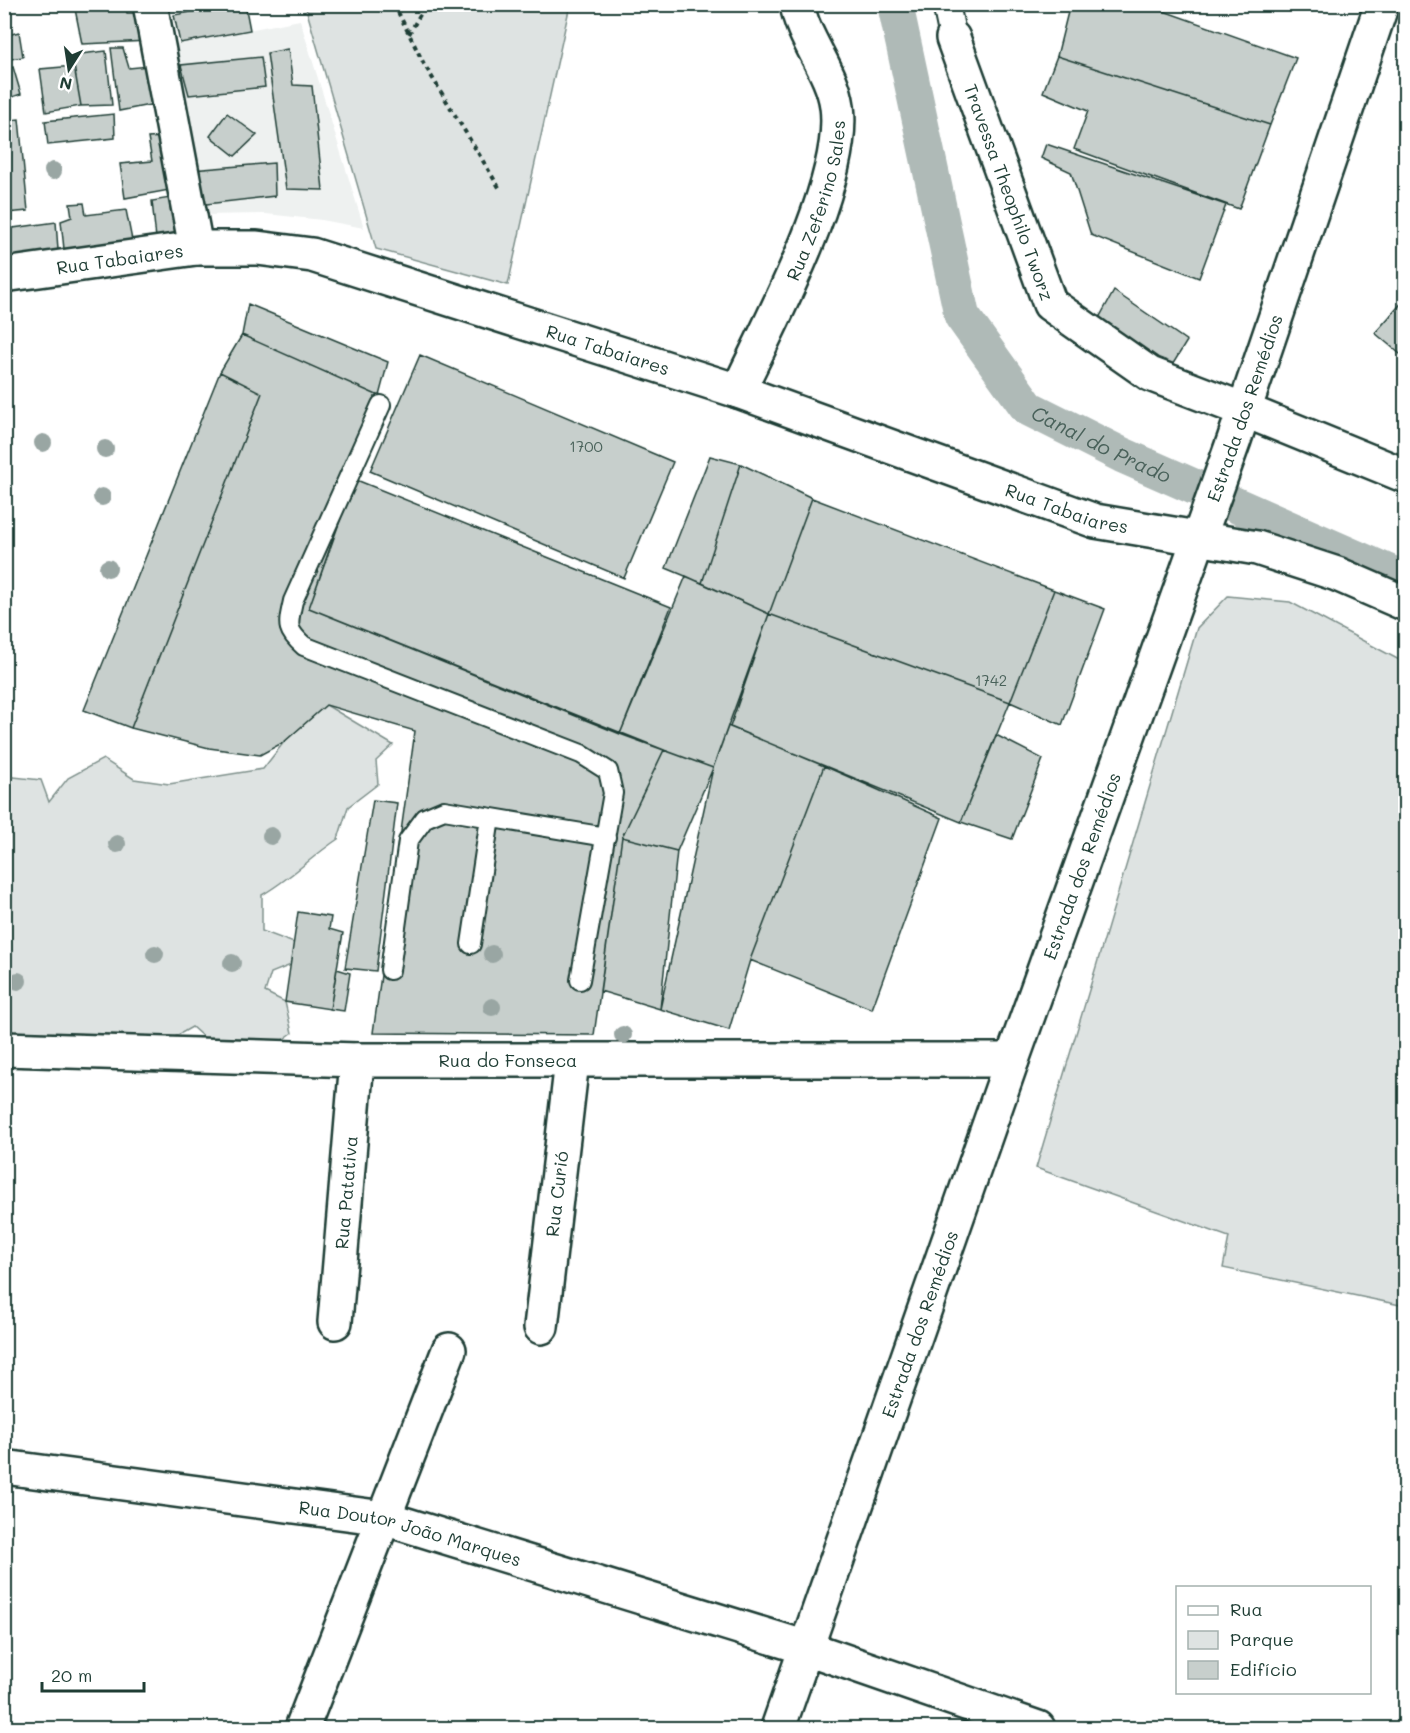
<svg xmlns="http://www.w3.org/2000/svg" width="1410" height="1733" font-family="Mali,sans-serif">
  <rect width="100%" height="100%" fill="#fff"/>
  <filter id="ink" filterUnits="userSpaceOnUse"><feTurbulence type="fractalNoise" baseFrequency=".0167" numOctaves="2"/><feDisplacementMap in="SourceGraphic" scale="12" xChannelSelector="R" yChannelSelector="G"/><feConvolveMatrix kernelMatrix="1 2 1 2 8 2 1 2 1" color-interpolation-filters="sRGB"/></filter>
  <g filter="url(#ink)">
    <!-- built -->
    <path fill="#eef1f0" d="M300,20L364,228L322,220L266,214L200,215L170,45Z"/>
    <!-- green -->
    <path fill="#dee3e2" stroke="#7e908b" stroke-width="1.5" d="M305,5H570L508,285L376,249Z
      M1228,596L1290,602L1405,663V1306L1223,1268L1229,1237L1036,1168L1197,628Z
      M326,705L393,745L376,761L378,784L348,807L338,839C311,857 290,879 262,895V931L294,943L291,965L271,973L265,992L285,1002L292,1033L266,1052L221,1053L192,1027L162,1044L5,1054V776L41,780L49,802L68,778L103,759L134,779L169,784L263,769L284,742Z"/>
    <g fill="none" stroke-linecap="round" stroke-linejoin="round">
      <!-- canal -->
      <path stroke="#afbab7" stroke-width="36" id="s1" d="M895,4L962,316L1028,408L1122,455L1406,580"/>
    </g>
    <!-- building -->
    <path fill="#c7cfcc" stroke="#1f3d34" stroke-width="1.5" d="M74,4H125L127,13H142L149,41L82,44Z
      M235,4H245L250,30L180,43L174,15Z
      M1070,4H1144L1296,58L1270,125L1057,56Z
      M19,32L23,57L4,60V36Z
      M111,48H123L129,68L149,66L155,104L119,111Z
      M288,49L293,85L312,86L323,190L286,189L267,53Z
      M106,51L112,105L81,106L72,55Z
      M1057,56L1270,125L1239,209L1074,149L1088,111L1043,92Z
      M261,57L265,87L189,95L181,65Z
      M74,66L81,106L46,112L40,69Z
      M13,67L21,94L4,100V71Z
      M227,113L257,135L235,156L210,136Z
      M114,114L115,138L48,145L45,121Z
      M19,119L28,211L6,213L4,121Z
      M165,137L175,189L125,198L120,164L152,161L148,138Z
      M1046,144L1226,205L1199,278L1091,235L1071,172L1041,158Z
      M274,163L275,196L198,205L192,170Z
      M176,197L182,234L156,238L152,201Z
      M84,203L86,215L126,210L132,240L64,249L61,221L72,217L70,204Z
      M56,222L59,263L9,267L6,229Z
      M6,229L8,255H4V229Z
      M1114,291L1187,341L1168,372L1099,318Z
      M1406,298V359L1375,333Z
      M248,304L388,362L379,396L242,335Z
      M242,335L379,396L381,405L309,608L664,750L622,837L594,1035L373,1033L415,731L326,705L284,742L260,755L209,748L131,728L262,393L220,372Z
      M420,355L673,462L624,578L370,471Z
      M220,372L262,393L131,728L84,710Z
      M710,456L741,464L702,583L666,568Z
      M741,464L812,498L769,614L702,583Z
      M354,479L671,607L620,734L309,608Z
      M812,498L1054,590L1010,702L769,614Z
      M686,576L769,614L713,768L620,734Z
      M1054,590L1105,609L1062,725L1010,702Z
      M769,614L1010,702L961,822L730,727Z
      M728,726L824,766L750,960L729,1030L660,1009L713,768Z
      M996,735L1043,759L1012,839L961,822Z
      M664,750L713,768L677,851L622,837Z
      M824,766L942,818L872,1009L750,960Z
      M373,800L397,803L376,971L345,968Z
      M622,837L677,851L660,1009L600,991Z
      M298,912L331,917L329,929L343,933L330,1009L285,1002Z
      M337,969L350,973L344,1011L330,1009Z"/>
    <g fill="none" stroke-linecap="round" stroke-linejoin="round">
      <!-- service casing -->
      <g stroke="#1f3d34" stroke-width="22">
        <path id="service" d="M381,405L293,601C288,625 285,629 304,646L581,754L608,771L613,793L580,980
          M471,944L490,818
          M390,970L408,841L425,818L444,810L606,837"/>
      </g>
      <!-- pedestrian casing -->
      <g stroke="#1f3d34" stroke-width="30">
        <path id="pedestrian" d="M946,4L953,38"/>
      </g>
      <!-- minor casing -->
      <g stroke="#1f3d34" stroke-width="38">
        <g id="minor">
          <path d="M150,4L196,248"/>
          <path id="s2" d="M953,38L1050,304L1150,374L1244,410"/>
          <path id="s3" d="M738,391C771,321 847,182 837,106C832,70 803,40 797,4"/>
          <path id="s4" d="M4,1049L357,1060H1012"/>
          <path id="s5" d="M335,1322L357,1060"/>
          <path id="s6" d="M541,1327L572,1061"/>
          <path id="s7" d="M4,1467L384,1518L807,1648L1038,1728"/>
          <path d="M302,1728L449,1350"/>
        </g>
      </g>
      <!-- secondary casing -->
      <g stroke="#1f3d34" stroke-width="38">
        <g id="secondary">
          <path id="s8" d="M4,275L196,248H257L312,255L738,391L1095,521L1257,548L1337,574L1406,604"/>
          <path d="M1244,410L1406,476"/>
        </g>
      </g>
      <!-- primary casing -->
      <g stroke="#1f3d34" stroke-width="38">
        <g id="primary">
          <path id="s9" d="M778,1728L1012,1060L1234,440L1382,4"/>
        </g>
      </g>
      <!-- path -->
      <path stroke="#1f3d34" stroke-width="4" stroke-dasharray="4.5 4.5" stroke-linecap="butt" d="M394,4L424,64L500,189
        M409,34L426,4"/>
      <!-- service -->
      <use href="#service" stroke="#fff" stroke-width="18"/>
      <!-- pedestrian -->
      <use href="#pedestrian" stroke="#fff" stroke-width="26"/>
      <!-- minor -->
      <use href="#minor" stroke="#fff" stroke-width="33"/>
      <!-- secondary -->
      <use href="#secondary" stroke="#fff" stroke-width="33"/>
      <!-- primary -->
      <use href="#primary" stroke="#fff" stroke-width="33"/>
    </g>
    <!-- trees -->
    <g fill="#99a6a3">
      <circle cx="53" cy="171" r="9"/>
      <circle cx="43" cy="443" r="9"/>
      <circle cx="105" cy="449" r="9"/>
      <circle cx="102" cy="497" r="9"/>
      <circle cx="108" cy="568" r="9"/>
      <circle cx="271" cy="836" r="9"/>
      <circle cx="117" cy="844" r="9"/>
      <circle cx="155" cy="954" r="9"/>
      <circle cx="492" cy="954" r="9"/>
      <circle cx="232" cy="963" r="9"/>
      <circle cx="18" cy="981" r="9"/>
      <circle cx="492" cy="1007" r="9"/>
      <circle cx="623" cy="1035" r="9"/>
    </g>
  </g>
  <g text-anchor="middle" dominant-baseline="central" stroke-width="4.5" stroke-linejoin="round" paint-order="stroke">
    <!-- number labels -->
    <g font-size="15" fill="#49625a">
      <text x="586" y="446">1700</text>
      <text x="991" y="680">1742</text>
    </g>
    <!-- street labels -->
    <g font-size="18" fill="#1f3d34" stroke="#fff">
      <text stroke="none"><textPath href="#s2" startOffset="164">Travessa Theophilo Tworz</textPath></text>
      <text stroke="none"><textPath href="#s3" startOffset="207">Rua Zeferino Sales</textPath></text>
      <text stroke="none"><textPath href="#s8" startOffset="117">Rua Tabaiares</textPath></text>
      <text stroke="none"><textPath href="#s8" startOffset="621">Rua Tabaiares</textPath></text>
      <text stroke="none"><textPath href="#s9" startOffset="1400">Estrada dos Remédios</textPath></text>
      <text stroke="none"><textPath href="#s8" startOffset="1107">Rua Tabaiares</textPath></text>
      <text stroke="none"><textPath href="#s9" startOffset="914">Estrada dos Remédios</textPath></text>
      <text stroke="none"><textPath href="#s4" startOffset="504">Rua do Fonseca</textPath></text>
      <text stroke="none"><textPath href="#s5" startOffset="130">Rua Patativa</textPath></text>
      <text stroke="none"><textPath href="#s6" startOffset="134">Rua Curió</textPath></text>
      <text stroke="none"><textPath href="#s9" startOffset="428">Estrada dos Remédios</textPath></text>
      <text stroke="none"><textPath href="#s7" startOffset="412">Rua Doutor João Marques</textPath></text>
    </g>
    <!-- water labels -->
    <g font-size="20" font-style="italic" fill="#4a625b" stroke="#fff">
      <text stroke="none"><textPath href="#s1" startOffset="514">Canal do Prado</textPath></text>
    </g>
  </g>
  <!-- margin -->
  <rect width="1410" height="1733" fill="none" stroke="#fff" stroke-width="24"/>
  <rect x="12" y="12" width="1386" height="1709" fill="none" stroke="#1f3d34" stroke-width="2" filter="url(#ink)"/>
  <!-- legend -->
  <rect x="1176" y="1586" width="195" height="108" fill="#ffffff" stroke="#a5b1ae" stroke-width="1.5"/>
  <rect x="1188" y="1606" width="30" height="9" fill="#ffffff" stroke="#a5b1ae" stroke-width="1.5"/>
  <text x="1230" y="1616" font-size="18" fill="#1f3d34">Rua</text>
  <rect x="1188" y="1631" width="30" height="18" fill="#dee3e2" stroke="#a5b1ae" stroke-width="1.5"/>
  <text x="1230" y="1646" font-size="18" fill="#1f3d34">Parque</text>
  <rect x="1188" y="1661" width="30" height="18" fill="#c7cfcc" stroke="#a5b1ae" stroke-width="1.5"/>
  <text x="1230" y="1676" font-size="18" fill="#1f3d34">Edifício</text>
  <!-- north arrow -->
  <g transform="translate(69 69) rotate(192)" stroke="#ffffff" stroke-width="4.5" paint-order="stroke">
  <path d="M0-4.5L10 22L0 15L-10 22Z" fill="#1f3d34"/>
  <text y="-9" font-size="16" font-weight="bold" text-anchor="middle" fill="#1f3d34">N</text>
  </g>
  <!-- scale -->
  <path d="M42 1682v9h102v-9" fill="none" stroke="#1f3d34" stroke-width="3"/>
  <text x="51" y="1682" font-size="18" fill="#1f3d34" stroke="#ffffff" stroke-width="4.5" paint-order="stroke">20 m</text>
</svg>
